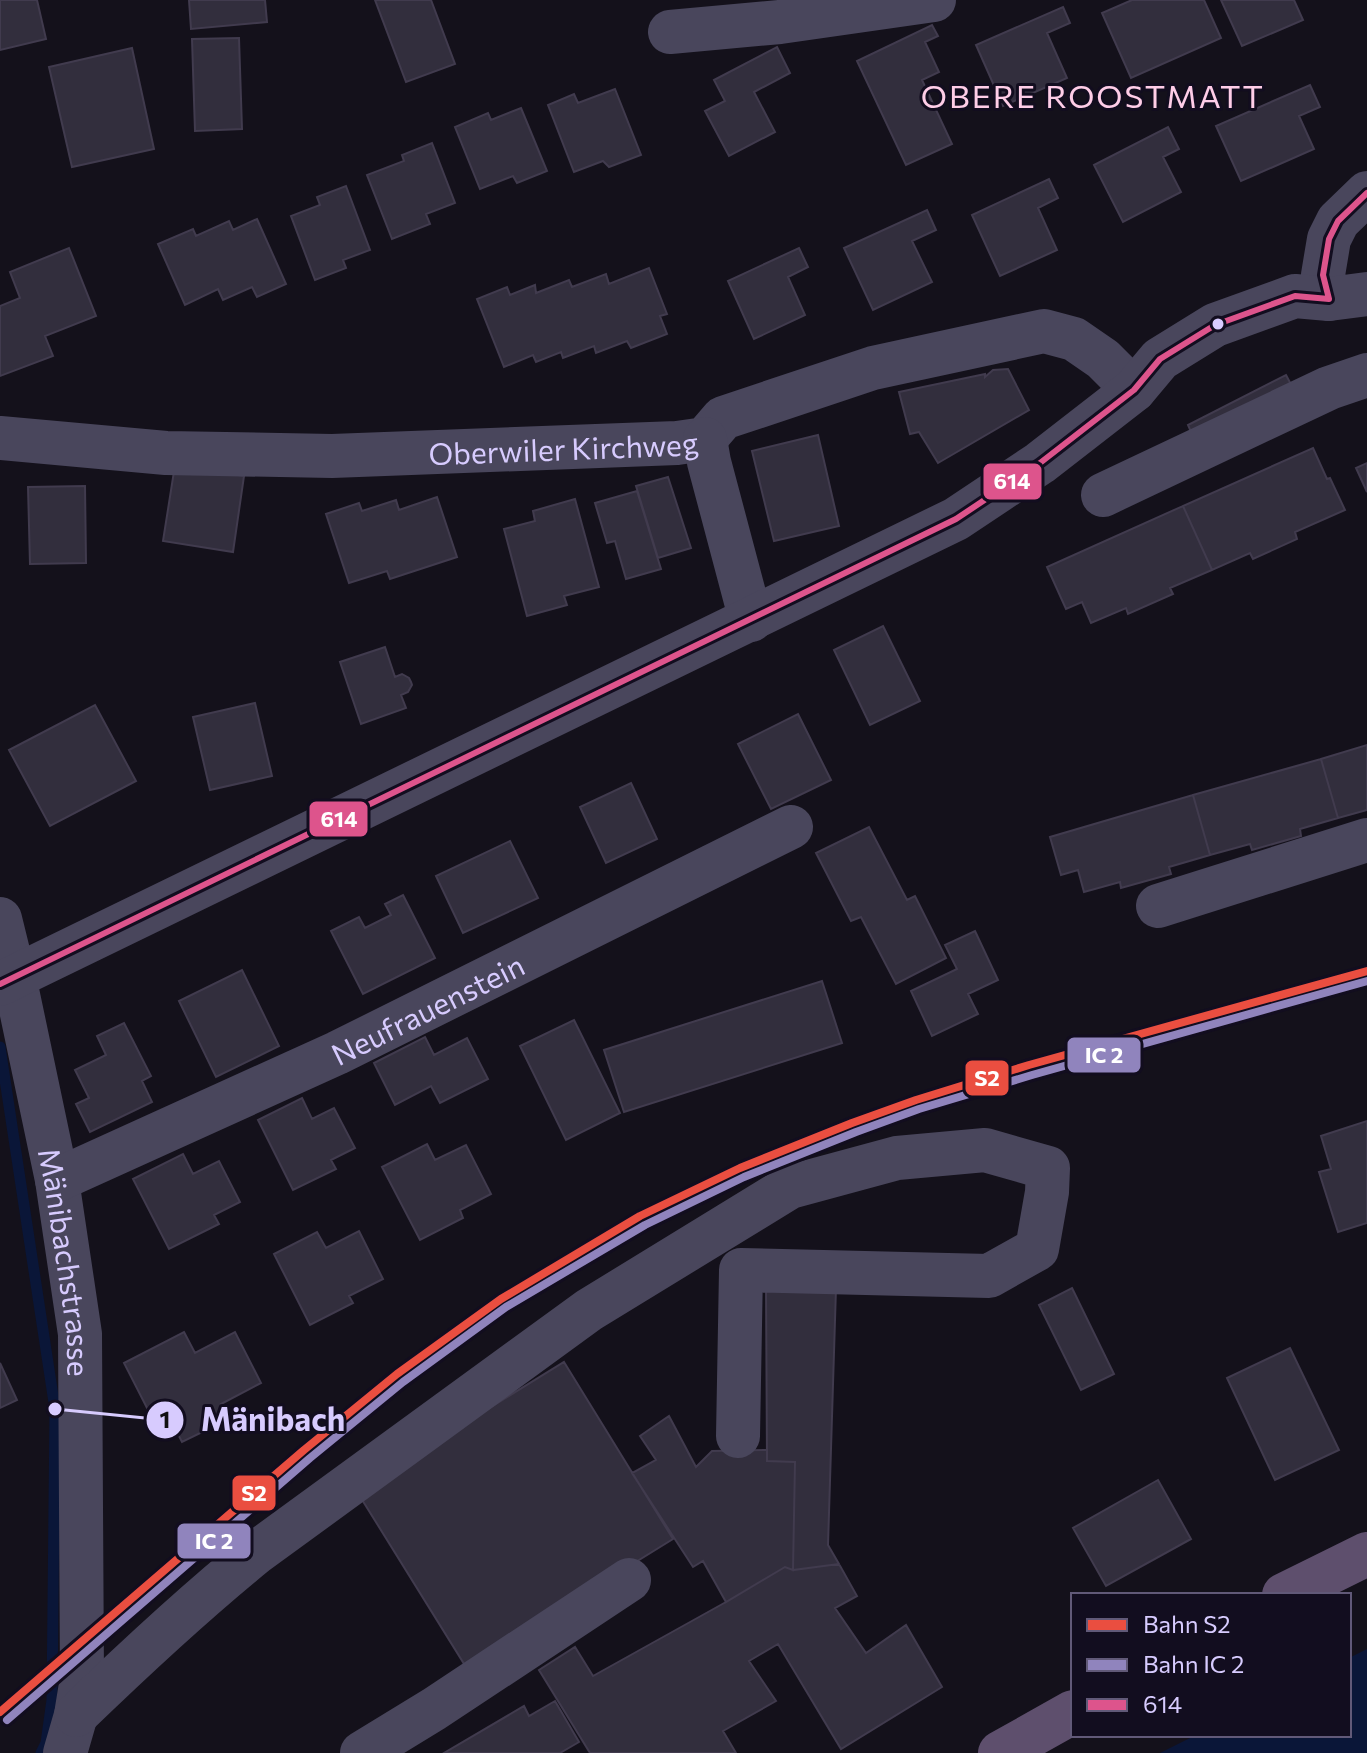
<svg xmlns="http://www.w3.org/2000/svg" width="1367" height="1753" font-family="Commissioner,sans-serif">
  <rect width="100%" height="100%" fill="#14111b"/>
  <!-- water -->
  <path fill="#0a1638" d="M1367,1649V1753H1160L1196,1735H1349V1658Z"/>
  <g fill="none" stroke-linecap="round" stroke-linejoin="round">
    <!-- stream -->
    <path stroke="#0a1638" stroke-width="11" d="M0,1047L55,1409L52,1700L46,1743L41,1753"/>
  </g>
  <!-- building -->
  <path fill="#322e3d" stroke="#413b4e" stroke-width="2" d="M0,0H37L46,39L0,50Z
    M189,0H265L267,22L191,29Z
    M375,0H431L455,64L406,82Z
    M1132,0H1204L1221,38L1131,78L1102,13Z
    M1221,0H1294L1303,20L1242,46Z
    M1063,7L1070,23L1047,33L1067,78L1003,106L976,45Z
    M932,25L938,36L925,42L939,72L922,80L952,144L906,165L857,61Z
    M239,38L242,129L195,131L192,39Z
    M777,47L790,73L754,92L775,132L729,156L705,111L725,101L714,80Z
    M132,48L154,149L72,167L49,67Z
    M1310,85L1320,107L1299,116L1314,149L1241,181L1216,126Z
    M615,89L641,155L609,167L603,161L574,172L548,105L574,94L578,103Z
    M521,108L547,171L517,183L513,176L480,189L455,127L488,113L491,120Z
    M1168,127L1179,149L1163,157L1181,192L1123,222L1094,165Z
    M432,143L455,203L426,214L430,224L392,239L367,175L404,161L402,155Z
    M1049,179L1058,198L1038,208L1057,250L1000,276L972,215Z
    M346,186L370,250L343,260L346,268L315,280L291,216L320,205L317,197Z
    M927,210L936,230L912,241L932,282L873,310L844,248Z
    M257,219L286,284L257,297L252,287L223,300L218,289L185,305L158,244L193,229L196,236L229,221L233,230Z
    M69,248L96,316L45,336L53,356L0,376V306L20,298L10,272Z
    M799,248L808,267L788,277L805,315L754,339L728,281Z
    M649,268L667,314L660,316L667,334L631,348L627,341L596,353L594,346L563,358L561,352L536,362L533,355L504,367L477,299L507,287L510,295L535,285L536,293L569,280L572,287L606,274L609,284Z
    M1008,369L1029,410L938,463L919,432L910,434L899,392L985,374V377L993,370Z
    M1286,375L1294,390L1195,441L1188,425Z
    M818,435L839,526L774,541L752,451Z
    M1313,448L1327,479L1330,478L1345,510L1295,532L1297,539L1253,559L1250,553L1212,570L1183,506Z
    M1367,463V492L1356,468Z
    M175,465L244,476L233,552L163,541Z
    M668,477L691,548L658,558L636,486Z
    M85,486L86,563L30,564L28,487Z
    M637,491L661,569L626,579L615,541L607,543L595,503Z
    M437,497L457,557L390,579L387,571L349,583L326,514L359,503L362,511L396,500L399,510Z
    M575,499L599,587L564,596L567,605L527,616L504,529L535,521L533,511Z
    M1183,506L1212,570L1170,588L1173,594L1128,614L1126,608L1091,623L1082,602L1066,609L1047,567Z
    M883,626L920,701L870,725L834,650Z
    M385,647L395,677L402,674L409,678L411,682L412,685L408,692L401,695L406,708L361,724L340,662Z
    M255,703L272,776L210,790L193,717Z
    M95,705L136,781L50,826L9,750Z
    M798,714L831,780L771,809L738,744Z
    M1367,745V810L1338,818L1321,759Z
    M1321,759L1338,818L1300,829L1301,836L1252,850L1250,844L1210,855L1193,795Z
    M631,783L657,839L606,863L580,807Z
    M1193,795L1210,855L1169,867L1171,874L1121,888L1120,882L1084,892L1078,870L1061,875L1050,837Z
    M869,827L907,900L915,896L946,958L896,984L861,917L851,921L816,853Z
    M510,841L538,898L463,933L436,876Z
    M403,895L435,958L363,994L331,931L359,917L365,928L391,915L385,904Z
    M975,931L998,980L968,994L978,1014L932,1036L911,991L957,969L945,945Z
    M242,970L279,1046L216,1077L179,1001Z
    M822,981L842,1043L624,1112L604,1050Z
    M574,1020L620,1113L566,1140L520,1046Z
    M124,1023L151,1076L142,1081L152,1102L90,1132L76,1104L89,1098L75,1070L106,1055L97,1036Z
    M425,1037L434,1055L467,1038L488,1079L440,1103L431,1086L395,1105L374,1063Z
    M302,1098L312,1119L334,1108L355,1148L331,1160L336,1169L293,1190L258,1120Z
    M1367,1121V1223L1338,1232L1319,1172L1331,1169L1321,1136Z
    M427,1144L435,1160L466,1145L491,1194L460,1210L463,1218L420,1240L382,1167Z
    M183,1154L193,1174L219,1161L240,1202L214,1215L219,1224L169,1249L133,1179Z
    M359,1231L383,1279L349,1296L353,1303L310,1325L274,1254L317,1232L326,1248Z
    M766,1285L836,1288L828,1545L839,1564L793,1570L795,1462L767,1461Z
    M1072,1288L1114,1374L1081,1390L1039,1305Z
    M184,1332L195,1353L235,1332L261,1383L221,1404L229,1419L182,1442L162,1403L148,1410L124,1363Z
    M1290,1348L1339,1450L1275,1480L1227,1378Z
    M564,1362L673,1539L466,1667L356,1490Z
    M0,1363L17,1400L0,1408Z
    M669,1416L696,1467L712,1451L767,1450V1461L795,1462L793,1570L785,1567L726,1602L703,1561L693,1567L632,1473L656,1460L640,1436Z
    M1158,1480L1191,1539L1106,1586L1073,1528Z
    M839,1564L857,1596L835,1608L866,1653L906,1625L942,1687L841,1749L778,1644L749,1661L776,1701L723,1731L736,1753H590L539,1670L575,1647L593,1676L726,1602L785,1567L793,1570Z
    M555,1701L579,1742L560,1753H444L524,1706L529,1716Z"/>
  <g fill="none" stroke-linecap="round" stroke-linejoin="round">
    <!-- minor -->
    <g stroke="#49465c" stroke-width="44">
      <path d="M670,32L780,22L934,0"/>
      <path d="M1329,299L1323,275L1329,239L1338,221L1367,193"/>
      <path id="s1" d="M0,438L166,453L332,456L677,443L705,439L723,418L873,368L1044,331L1074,339L1103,359L1134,390"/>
      <path d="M705,439L709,462L751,620"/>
      <path d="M1103,495L1329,388L1367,375"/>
      <path d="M1158,906L1367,840"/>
      <path id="s2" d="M0,919L14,976L57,1180L80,1334L82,1678L76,1715L65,1753"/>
      <path d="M0,984L956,519L1040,463L1134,390L1160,359L1215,325L1295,296L1329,299L1367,294"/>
      <path id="s3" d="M57,1180L337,1053L791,827"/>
      <path d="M76,1715C135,1658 194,1603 257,1552L589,1310L790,1187L897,1158L985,1150L1048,1168L1047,1192L1037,1249L989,1276L741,1270L738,1436"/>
      <path d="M362,1753L434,1709L629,1580"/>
    </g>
    <!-- major -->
    <path stroke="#5e4f6d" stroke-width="44" d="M1284,1595L1367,1554
      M1000,1753L1073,1712"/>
    <!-- bus-1 casing -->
    <g stroke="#120d1f" stroke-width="12">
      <path id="bus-1" d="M1329,299L1323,275L1329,239L1338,221L1367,193
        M0,984L956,519L1040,463L1134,390L1160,359L1215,325L1295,296L1329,299"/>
    </g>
    <!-- bus-1 -->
    <use href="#bus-1" stroke="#dd548c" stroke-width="6"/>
    <!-- rail-1 casing -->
    <g stroke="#120d1f" stroke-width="14">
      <path id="rail-1" d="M0,1712L304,1450L397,1374L501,1299L640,1216L740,1168L852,1123L916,1100L1029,1065L1367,971"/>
    </g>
    <!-- rail-2 casing -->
    <g stroke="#120d1f" stroke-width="14">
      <path id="rail-2" d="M7,1720L310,1458L403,1382L506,1307L645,1225L744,1177L856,1132L919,1109L1032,1075L1367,981"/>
    </g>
    <!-- rail-1 -->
    <use href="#rail-1" stroke="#ea4e40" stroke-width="8"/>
    <!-- rail-2 -->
    <use href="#rail-2" stroke="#9084bd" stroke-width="8"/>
  </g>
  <!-- markers -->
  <circle fill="#d7cbfe" stroke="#120d1f" stroke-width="3" cx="1218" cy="324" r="7"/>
  <g text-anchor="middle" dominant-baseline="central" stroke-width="6" stroke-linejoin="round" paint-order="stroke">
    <!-- street labels -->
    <g font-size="30" fill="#d7cbfe" stroke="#120d1f">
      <text stroke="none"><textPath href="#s1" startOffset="564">Oberwiler Kirchweg</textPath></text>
      <text stroke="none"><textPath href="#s3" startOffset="408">Neufrauenstein</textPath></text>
      <text stroke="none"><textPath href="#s2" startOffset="350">Mänibachstrasse</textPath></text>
    </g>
    <!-- neighbourhood labels -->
    <g font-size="32" letter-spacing="2" fill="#fecde7" stroke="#120d1f">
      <text x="1093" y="95">OBERE ROOSTMATT</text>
    </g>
  </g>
  <!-- callouts -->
  <path fill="none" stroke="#d7cbfe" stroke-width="3" d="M55 1409L165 1420"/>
  <g fill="#d7cbfe" stroke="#120d1f" stroke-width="3">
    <circle cx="55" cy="1409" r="8"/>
    <circle cx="165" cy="1420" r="20"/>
  </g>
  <g font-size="24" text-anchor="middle" font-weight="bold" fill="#111">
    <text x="165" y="1428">1</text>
  </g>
  <g font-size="32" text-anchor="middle" font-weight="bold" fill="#d7cbfe" stroke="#120d1f" stroke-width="6" stroke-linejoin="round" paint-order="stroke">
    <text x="273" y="1431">Mänibach</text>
  </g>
  <g stroke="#120d1f" stroke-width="3">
    <rect x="982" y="462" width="61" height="39" rx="8" fill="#dd548c"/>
    <rect x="308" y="800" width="61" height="38" rx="8" fill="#dd548c"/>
    <rect x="1066" y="1036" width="76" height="38" rx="8" fill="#9084bd"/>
    <rect x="964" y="1059" width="46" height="38" rx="8" fill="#ea4e40"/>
    <rect x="231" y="1474" width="46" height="38" rx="8" fill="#ea4e40"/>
    <rect x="176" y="1522" width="76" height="38" rx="8" fill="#9084bd"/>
  </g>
  <g font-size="22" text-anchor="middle" font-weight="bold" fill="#fff">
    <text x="1012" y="489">614</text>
    <text x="339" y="827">614</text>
    <text x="1104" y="1063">IC 2</text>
    <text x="987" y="1086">S2</text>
    <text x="254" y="1501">S2</text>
    <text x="214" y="1549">IC 2</text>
  </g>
  <!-- legend -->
  <rect x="1071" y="1593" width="280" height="144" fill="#120d1f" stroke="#615978" stroke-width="2"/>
  <rect x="1087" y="1619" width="40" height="12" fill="#ea4e40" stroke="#615978" stroke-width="2"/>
  <text x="1143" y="1633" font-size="24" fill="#d7cbfe">Bahn S2</text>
  <rect x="1087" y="1659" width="40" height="12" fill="#9084bd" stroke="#615978" stroke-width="2"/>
  <text x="1143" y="1673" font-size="24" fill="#d7cbfe">Bahn IC 2</text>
  <rect x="1087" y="1699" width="40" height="12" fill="#dd548c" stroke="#615978" stroke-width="2"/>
  <text x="1143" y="1713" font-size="24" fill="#d7cbfe">614</text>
</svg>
